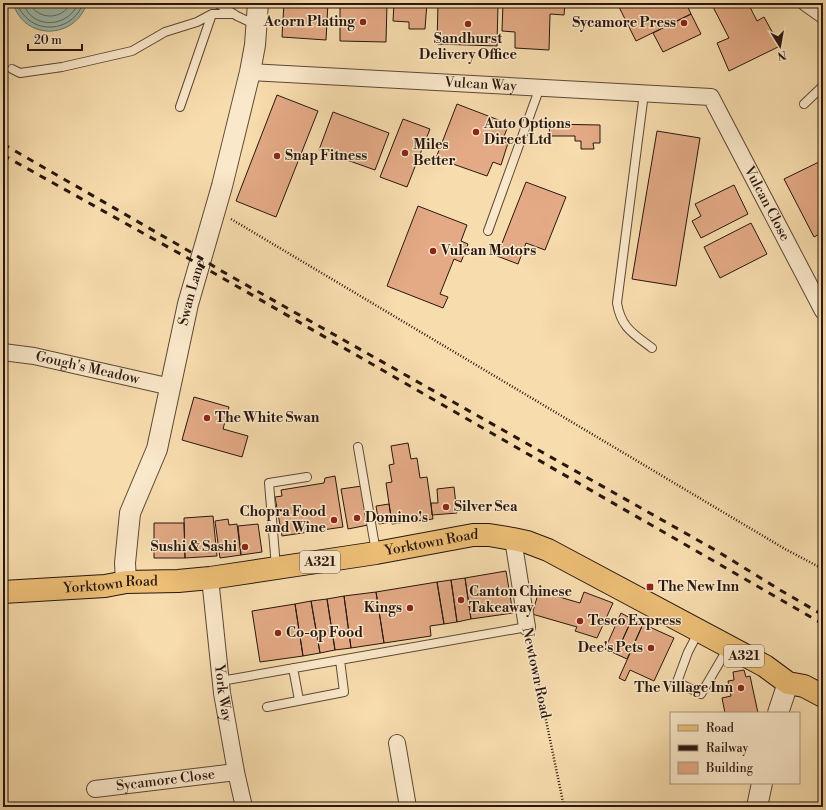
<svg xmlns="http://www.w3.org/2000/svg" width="826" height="810" font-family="'Libre Bodoni',serif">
  <rect width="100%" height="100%" fill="#f7dcad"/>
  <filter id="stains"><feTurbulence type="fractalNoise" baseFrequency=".005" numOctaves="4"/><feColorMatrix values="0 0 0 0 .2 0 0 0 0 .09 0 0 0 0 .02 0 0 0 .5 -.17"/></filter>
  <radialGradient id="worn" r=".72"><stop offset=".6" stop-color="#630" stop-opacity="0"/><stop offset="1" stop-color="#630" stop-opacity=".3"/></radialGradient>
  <!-- water -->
  <path fill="#9dbbac" stroke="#6e796d" d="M13,3H87C75,40 24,41 13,3Z"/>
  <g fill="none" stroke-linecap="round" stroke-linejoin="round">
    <!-- shore -->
    <path stroke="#62685e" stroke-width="1" d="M17,3C19,7 20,11 23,14C40,36 75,29 83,3
      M23,3C26,9 28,14 34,18C49,28 72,21 78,3
      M29,3C39,21 62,20 71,3"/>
  </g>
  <!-- building -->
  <path fill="#e3aa85" stroke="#28160f" d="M284,3H328L326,40L282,37Z
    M340,3H387L386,42L340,41Z
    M394,3H427L425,29H409V22L393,21Z
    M438,3H498L497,46L437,44Z
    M503,3H565L564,15L550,14L549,50L515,48V32L502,31Z
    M617,3H686L691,14L636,41Z
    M711,3H748L757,21L764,17L780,46L729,71L717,43L729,38Z
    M691,14L701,34L663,52L653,33Z
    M277,95L318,111L276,217L236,201Z
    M457,104L509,124L502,141L508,143L501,165L493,162L487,176L436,158Z
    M333,112L389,133L375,170L319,150Z
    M403,119L430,129L407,187L380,177Z
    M550,124L600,125V143H593L594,149H581V141H575V136H549Z
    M657,131L700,138L676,286L632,279Z
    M823,160V232L814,237L784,179Z
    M526,182L566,197L545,250L526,243L518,264L497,256Z
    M734,185L748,214L701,238L692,221L701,216L695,204Z
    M418,206L467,225L461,241L468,244L461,262L454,259L440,294L448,297L443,308L387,286Z
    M751,223L767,254L720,278L704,247Z
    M194,397L229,407L223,429L248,436L242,457L182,440Z
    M408,443L411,459L417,458L420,478L427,477L433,519L392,524L386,483L392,482L389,465L394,464L391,446Z
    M335,476L343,527L282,536L275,497L282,496L281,490L324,483L325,478Z
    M362,486L368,525L348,529L341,489Z
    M454,487L457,513L432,515L431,503H438L437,489Z
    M389,504L392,522L379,524L376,506Z
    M213,516L217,556L185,558L184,518Z
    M228,519L229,525L237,524L241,555L220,558L215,521Z
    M154,523H184L185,558H154Z
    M258,524L262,552L241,555L238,526Z
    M506,571L513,613L471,619L465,578Z
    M465,578L471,619L457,622L451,580Z
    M451,580L457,622L444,624L437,582Z
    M437,582L444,624L430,626L431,636L384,643L376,592Z
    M539,591L580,603L584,592L613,603L597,638L575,631L577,627L532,614Z
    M376,592L384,643L351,648L344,596Z
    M344,596L351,648L335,650L327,599Z
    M327,599L335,650L320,653L311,601Z
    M311,601L320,653L303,656L295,604Z
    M295,604L303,656L260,662L252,611Z
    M621,613L632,619L616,654L605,649Z
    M632,619L643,624L627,659L616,654Z
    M643,624L674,638L654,681L630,670L625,681L619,678Z
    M744,670L746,677L750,676L758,713H725L722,698L731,696L728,681L734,680L733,672Z"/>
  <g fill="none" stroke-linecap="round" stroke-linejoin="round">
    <!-- service casing -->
    <g stroke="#5c4836" stroke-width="10">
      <path id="service" d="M217,3L237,16L256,25
        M12,69L20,73L62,67L132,51L165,32L197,22L212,14H234
        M644,93L617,303C621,328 634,334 652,348
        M804,104L823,86
        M180,107L212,14
        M488,231L540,87
        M358,447L376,552
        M276,567L269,483L307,477
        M699,631L688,652L677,682L701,694L728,648
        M293,668L299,700
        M221,681L527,627
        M267,707L344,692L340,660"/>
    </g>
    <!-- minor casing -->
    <g stroke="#5c4836" stroke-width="18">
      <g id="minor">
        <path d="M806,3L823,15"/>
        <path id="s1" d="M250,72L711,97L823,311"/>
        <path id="s2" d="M3,352L34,356L171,387"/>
        <path d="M513,539L527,627"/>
        <path id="s3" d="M210,578L222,693L236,772L244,807"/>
        <path d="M397,743L408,807"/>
        <path id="s4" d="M95,789L236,772"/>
      </g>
    </g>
    <!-- tertiary casing -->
    <g stroke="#5c4836" stroke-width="22">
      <g id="tertiary">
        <path id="s5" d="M126,582L125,563L130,513L157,449L188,304L222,186L250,72L255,45L258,3"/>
        <path d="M778,713L788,683"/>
        <path d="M757,807L762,783"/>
      </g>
    </g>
    <!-- primary casing -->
    <g stroke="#28160f" stroke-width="24">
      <g id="primary">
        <path id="s6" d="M3,592L105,586L126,582L178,581L210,578L376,553L473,535H489L513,539L527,542L548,550L765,666L788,683L804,686L823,696"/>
      </g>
    </g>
    <!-- path -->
    <path stroke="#28160f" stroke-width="2.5" stroke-dasharray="1 2" stroke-linecap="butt" d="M231,219L785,549L823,569
      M530,643L564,807"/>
    <!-- service -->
    <use href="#service" stroke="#fae8ca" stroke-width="8"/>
    <!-- minor -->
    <use href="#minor" stroke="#fae8ca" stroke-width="16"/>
    <!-- tertiary -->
    <use href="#tertiary" stroke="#fae8ca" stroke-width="20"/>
    <!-- primary -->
    <use href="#primary" stroke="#ecbe76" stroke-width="22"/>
    <!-- rail -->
    <path stroke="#28160f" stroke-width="3" stroke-dasharray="7 7" stroke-linecap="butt" d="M3,144L194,254L218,269L717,551L780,590L823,615
      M3,155L193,261L823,624"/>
  </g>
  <!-- markers -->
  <g fill="#8f2418" stroke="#fae8ca" stroke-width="1.5">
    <circle cx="363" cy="22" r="4"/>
    <circle cx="684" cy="23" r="4"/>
    <circle cx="468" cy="24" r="4"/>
    <circle cx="476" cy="132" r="4"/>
    <circle cx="405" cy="153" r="4"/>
    <circle cx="277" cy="156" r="4"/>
    <circle cx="433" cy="251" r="4"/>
    <circle cx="207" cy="418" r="4"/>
    <circle cx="446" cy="507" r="4"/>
    <circle cx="357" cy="518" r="4"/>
    <circle cx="334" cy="520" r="4"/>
    <circle cx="245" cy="547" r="4"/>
    <rect x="646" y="583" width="8" height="8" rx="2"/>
    <circle cx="461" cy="600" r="4"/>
    <circle cx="410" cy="608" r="4"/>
    <circle cx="580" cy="621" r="4"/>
    <circle cx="278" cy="633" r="4"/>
    <circle cx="651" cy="648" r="4"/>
    <circle cx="741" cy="688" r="4"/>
  </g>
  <g text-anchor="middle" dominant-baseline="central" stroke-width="3" stroke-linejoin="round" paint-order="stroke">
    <!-- shield labels -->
    <g fill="#fae8ca" stroke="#675547" stroke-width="1">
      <rect x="300" y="551" width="40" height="22" rx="3"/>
      <rect x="724" y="645" width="40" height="22" rx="3"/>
    </g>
    <g font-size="13" font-weight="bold" fill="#28160f">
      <text x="320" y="562">A321</text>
      <text x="744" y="656">A321</text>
    </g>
    <!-- poi labels -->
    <g font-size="14" font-weight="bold" fill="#28160f" stroke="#fae8ca" text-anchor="start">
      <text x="355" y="22" text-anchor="end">Acorn Plating</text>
      <text x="676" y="23" text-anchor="end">Sycamore Press</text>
      <text x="468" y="39" text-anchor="middle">Sandhurst<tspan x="468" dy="16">Delivery Office</tspan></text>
      <text x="484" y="124">Auto Options<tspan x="484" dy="16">Direct Ltd</tspan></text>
      <text x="413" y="145">Miles<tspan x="413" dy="16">Better</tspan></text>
      <text x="285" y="156">Snap Fitness</text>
      <text x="441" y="251">Vulcan Motors</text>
      <text x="215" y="418">The White Swan</text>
      <text x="454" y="507">Silver Sea</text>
      <text x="326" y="512" text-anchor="end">Chopra Food<tspan x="326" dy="16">and Wine</tspan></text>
      <text x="365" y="518">Domino's</text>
      <text x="237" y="547" text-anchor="end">Sushi &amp; Sashi</text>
      <text x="658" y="587">The New Inn</text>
      <text x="469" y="592">Canton Chinese<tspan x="469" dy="16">Takeaway</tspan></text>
      <text x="402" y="608" text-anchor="end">Kings</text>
      <text x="588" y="621">Tesco Express</text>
      <text x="286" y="633">Co-op Food</text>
      <text x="643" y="648" text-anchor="end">Dee's Pets</text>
      <text x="733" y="688" text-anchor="end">The Village Inn</text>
    </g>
    <!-- street labels -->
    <g font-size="14" fill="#28160f" stroke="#fae8ca">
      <text stroke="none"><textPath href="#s1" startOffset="231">Vulcan Way</textPath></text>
      <text stroke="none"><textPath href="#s1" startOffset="582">Vulcan Close</textPath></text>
      <text stroke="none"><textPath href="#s5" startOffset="299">Swan Lane</textPath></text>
      <text stroke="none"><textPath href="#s2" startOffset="86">Gough's Meadow</textPath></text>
      <text stroke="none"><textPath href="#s6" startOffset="432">Yorktown Road</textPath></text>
      <text stroke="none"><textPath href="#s6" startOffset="108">Yorktown Road</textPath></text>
      <text transform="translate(536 673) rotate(78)">Newtown Road</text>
      <text stroke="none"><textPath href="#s3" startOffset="116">York Way</textPath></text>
      <text stroke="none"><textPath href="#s4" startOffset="71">Sycamore Close</textPath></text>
    </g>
  </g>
  <!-- margin -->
  <rect width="826" height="810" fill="none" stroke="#f7dcad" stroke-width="16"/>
  <rect x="4" y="4" width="818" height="802" fill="none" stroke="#28160f" stroke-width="2"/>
  <rect x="8" y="8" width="810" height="794" fill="none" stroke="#28160f"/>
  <!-- legend -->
  <rect x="670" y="712" width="130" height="72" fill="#fae8ca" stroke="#a6947f"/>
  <rect x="678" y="725" width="20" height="6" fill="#ecbe76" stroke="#a6947f"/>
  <text x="706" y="732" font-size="12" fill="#28160f">Road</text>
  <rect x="678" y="745" width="20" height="6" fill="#28160f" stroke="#a6947f"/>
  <text x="706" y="752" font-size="12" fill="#28160f">Railway</text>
  <rect x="678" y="762" width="20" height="12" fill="#e3aa85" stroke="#a6947f"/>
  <text x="706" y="772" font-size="12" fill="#28160f">Building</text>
  <!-- north arrow -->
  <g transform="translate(780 46) rotate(169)" stroke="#fae8ca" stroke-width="3" paint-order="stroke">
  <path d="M0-3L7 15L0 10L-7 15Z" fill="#28160f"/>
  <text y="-6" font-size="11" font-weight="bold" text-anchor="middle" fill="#28160f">N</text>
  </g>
  <!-- scale -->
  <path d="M28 44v6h54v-6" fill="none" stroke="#28160f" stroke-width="2"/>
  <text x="34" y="44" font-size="12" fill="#28160f" stroke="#fae8ca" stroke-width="3" paint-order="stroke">20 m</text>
  <rect width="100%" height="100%" filter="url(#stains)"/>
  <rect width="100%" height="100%" fill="url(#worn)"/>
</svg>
